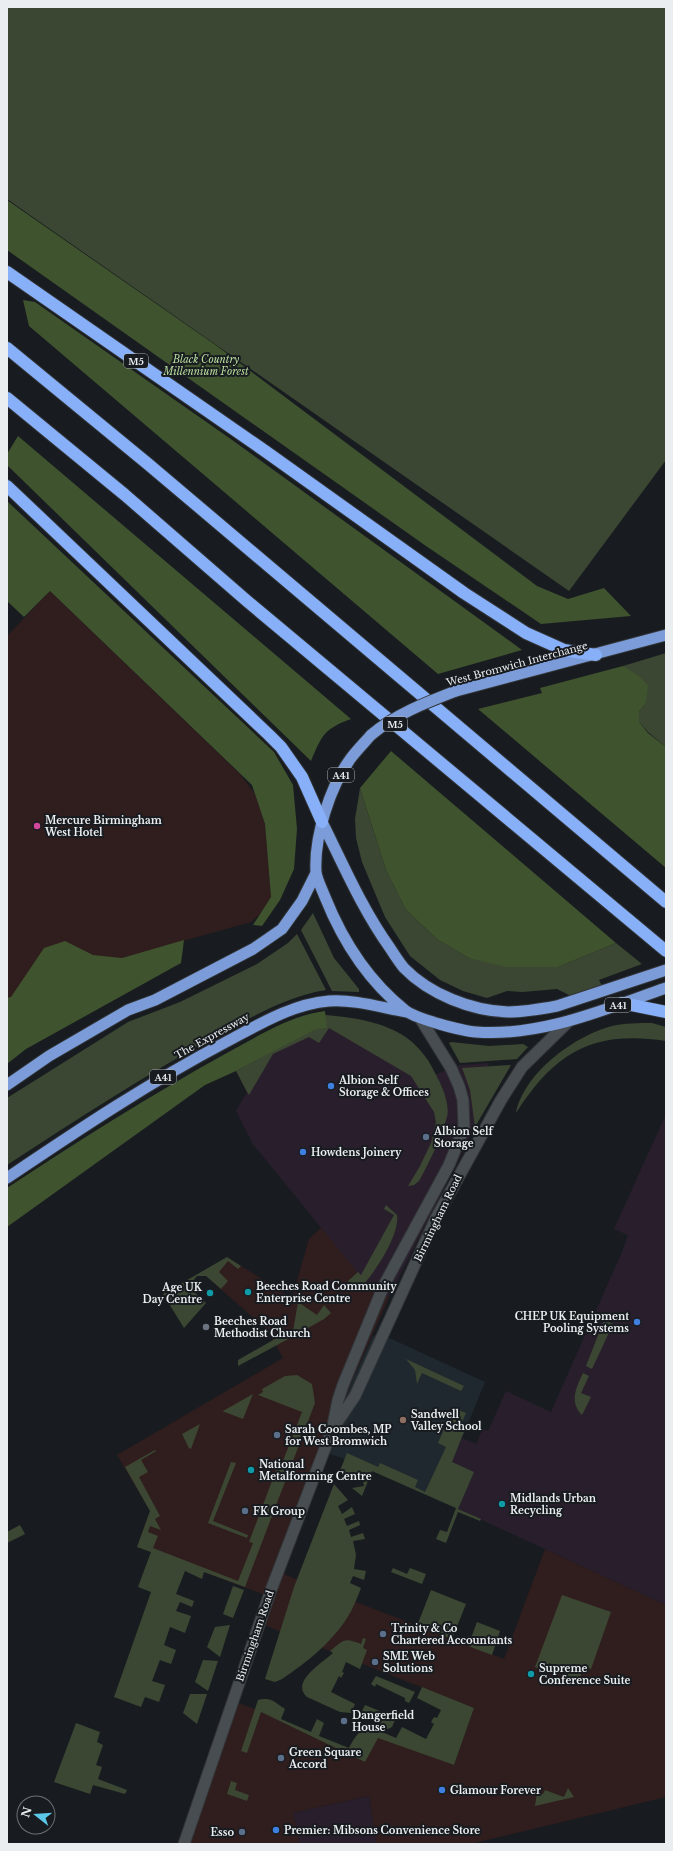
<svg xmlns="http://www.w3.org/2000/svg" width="673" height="1851" font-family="'Libre Baskerville',serif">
  <rect width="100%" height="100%" fill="#181c20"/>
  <!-- commercial -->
  <path fill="#301d1d" d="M50,591L240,774L255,794L265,824L271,897L260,914L251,922L122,958L7,1004V636Z
    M322,1227L366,1283L389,1297L353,1379L278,1572L504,1659L545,1549L666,1605V1797L470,1844H376L369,1796L293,1813L300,1844H184L232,1701L255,1709L365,1761L378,1737L454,1765L474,1708L259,1623L268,1596L137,1547L150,1511L117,1455L283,1358L267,1330L206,1276L227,1257L292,1298L309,1239Z"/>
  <!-- industrial -->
  <path fill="#291e2c" d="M316,1028H344L402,1062L415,1082L460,1065L489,1063L475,1127L389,1297L366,1283L253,1144L236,1111L247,1092L236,1071Z
    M666,1114V1605L458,1509L451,1463L462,1438L476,1444L483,1429L488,1431L506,1391L551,1412L622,1252L628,1235L614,1229Z
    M369,1796L376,1844H300L293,1813Z"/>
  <!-- built -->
  <path fill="#1f282f" d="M383,1335L485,1382L452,1462L474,1472L458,1509L345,1459L324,1452L353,1379L373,1336Z"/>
  <!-- green -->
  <path fill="#3b4732" d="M7,7H666V460L569,591L7,199Z
    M666,653V747L648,732L639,722V712L646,703L623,666Z
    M360,788L386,870L406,910L438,940L469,958L558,967L616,943L642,964L599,980L602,986L571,996L557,989L522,992L507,991L487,998L463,991L440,980L410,956L385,917L362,862L356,838L355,819Z
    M313,913L334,958L359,989V992L332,991L301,930Z
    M297,934L326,990C288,996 256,1015 222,1033C148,1073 78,1119 7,1165V1098L128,1022L180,1002L257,964L288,943Z
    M325,1015C360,1018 402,1024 424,1055C430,1062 434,1071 438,1079C443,1088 450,1106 447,1117C440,1140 431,1159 419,1181L414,1185L408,1186L420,1166L431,1143L436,1122L434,1112L411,1076L329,1028L319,1043L309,1037L273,1054L249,1095L247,1092L236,1071L316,1028H326Z
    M652,1023L666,1027V1041C593,1030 555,1052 516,1113C524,1073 574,1036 612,1026C625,1023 639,1023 652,1023Z
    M451,1042L489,1046L523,1044L528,1047L517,1059L460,1063L449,1043Z
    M511,1065L475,1127L470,1090L462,1068Z
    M386,1205L397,1215C400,1236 372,1278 356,1292L348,1281L358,1272L361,1275L394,1215L384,1209Z
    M227,1257L241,1266L238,1269L228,1261L219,1272L228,1281L221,1289L206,1276H197L192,1282L193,1291L206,1303L184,1328L163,1294Z
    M298,1302L317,1315L324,1305L331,1313L324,1319L292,1337Z
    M604,1320L613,1324L592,1369L586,1366Z
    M282,1335L290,1338L238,1366V1360Z
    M406,1359L464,1386L461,1391L422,1373L417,1384L415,1370Z
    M583,1373L589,1376L581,1393L591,1397L582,1415C569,1402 576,1388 583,1373Z
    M297,1375L312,1384L315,1403L245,1587L204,1572L202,1579L185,1571L176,1594L194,1601L192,1607L180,1602L176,1611L191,1616L185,1633L170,1627L164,1645L176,1650L171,1664L160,1660L152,1681L165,1685L159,1702L145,1697L141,1707L114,1697L151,1592L138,1587L151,1552L137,1547L150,1511L125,1467L155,1450L156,1451L141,1460L148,1472L139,1477L160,1516L155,1519L161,1530L150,1526L148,1532L158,1536L153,1548L238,1581L253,1543L249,1542L278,1465L281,1466L302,1412L258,1395L263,1392L262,1389L285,1376Z
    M253,1394L243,1419L222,1411H223Z
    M453,1408L466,1413L462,1422L467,1424L452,1462L474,1472L458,1509L481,1519L480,1521L458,1512L446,1543L436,1539L440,1530L447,1532L456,1508L372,1471L362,1496L352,1488L364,1486L361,1472L349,1475L339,1473L347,1453L378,1467L380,1463L418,1480L415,1487L425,1492L446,1447L438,1443Z
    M200,1424L191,1449L189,1448L182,1434Z
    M231,1462L236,1463L213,1521L248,1535L247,1538L208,1523Z
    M334,1484L348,1500L338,1506L342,1514L352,1507L355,1514L344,1519L347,1526L359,1521L360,1525L349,1530L351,1537L363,1533L365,1539L353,1541L356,1555L354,1569L366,1571L364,1580L353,1576L350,1583L361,1588C357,1598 353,1609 347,1618C332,1642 305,1664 282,1679L275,1682L265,1679L294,1587Z
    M20,1525L25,1534L7,1543V1532Z
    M393,1568L407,1574L410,1568L426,1574L422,1584L391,1572Z
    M233,1586L244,1590L233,1618L223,1614Z
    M431,1590L466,1604L452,1639L417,1626Z
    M562,1595L611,1612L591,1669L584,1667L578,1682L563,1677L565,1669L549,1663L546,1671L535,1667Z
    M477,1622L500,1631L492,1655L468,1646Z
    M230,1625L220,1657L207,1647L215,1627Z
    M363,1638L366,1639L363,1648L367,1650L360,1669L346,1662L342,1672L344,1673L341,1678L339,1676L331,1692L355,1704L351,1713L340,1712L307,1697C290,1682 322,1663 333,1653L330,1651C344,1640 343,1637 361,1644Z
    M203,1660L218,1661L208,1691L195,1682Z
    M376,1676L415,1692L409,1703L405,1701V1698L376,1684L375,1687L371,1684Z
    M422,1687L474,1708L454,1765L378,1738L365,1762L261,1712L247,1753L241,1751L258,1700C273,1697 273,1702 285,1709L281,1719L311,1732L317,1719L324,1723L319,1736L349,1748C355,1736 360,1729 373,1725L382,1732L396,1738L402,1727L426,1739L434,1724L431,1722L434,1717L437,1718L441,1710L417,1698Z
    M190,1694H207L197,1724L183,1713Z
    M365,1705L387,1714L386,1716L395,1720L392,1727L388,1729C378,1726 373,1716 363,1714L362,1711Z
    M76,1723L100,1732L97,1742L103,1745L96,1765L102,1767L98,1779L127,1790L125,1794L93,1785L90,1794L54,1782Z
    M231,1781L237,1783L235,1790L249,1795L247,1801L227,1794Z
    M568,1788L574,1797L535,1806L537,1792L543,1794L545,1790L564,1797Z"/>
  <!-- forest -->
  <path fill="#3f532e" d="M7,200L217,346L537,586L568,599L604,588L631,616L541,624L426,546L7,250Z
    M23,300L35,302L235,442L522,650L438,674L29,326Z
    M18,436L351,719C324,729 322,735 311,761L7,465V454Z
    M7,501L274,752L293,785L297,829L294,869L280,900L262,926L253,925L271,897L265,824L252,785L50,591L24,617L7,601Z
    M623,666L639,676L648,685L646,703L639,712V722L648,733L666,747V868L478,709L542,693L540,688Z
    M391,751L616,943L558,967H505L469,958L438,940L406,910L386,870L360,788Z
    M184,940L181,963L26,1049L7,1064V998L11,997L44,948L65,941L93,955L122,958Z
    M325,1011L327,1028L316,1029L236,1071L205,1085L7,1227V1188C78,1141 151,1095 225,1054C257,1037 288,1016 325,1011Z"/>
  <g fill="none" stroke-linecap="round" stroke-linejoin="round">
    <!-- tertiary casing -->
    <g stroke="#323538" stroke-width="13">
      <path id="tertiary" d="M334,1427L355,1396L436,1218L501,1100L522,1067L569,1021
        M184,1844L271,1590L332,1430L338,1400L343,1385L384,1285L449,1165L464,1128L463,1100L459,1086L451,1068L420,1018"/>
    </g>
    <!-- trunk casing -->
    <g stroke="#323538" stroke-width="13">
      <path id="trunk" d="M456,691L666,635
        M371,735C364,743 357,750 351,758C330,786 314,837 316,872C317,880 322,889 325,897C343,942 368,981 406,1011C417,1019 462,1031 476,1032C542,1037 605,1009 666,988
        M322,822C343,864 362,909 390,948C394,954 399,962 404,968C429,994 472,1011 508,1012C525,1012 541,1009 557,1006L666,970
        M7,1085L49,1056L128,1010L155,1000L253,949L282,929L302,901L316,873
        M7,1178C78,1130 150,1082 226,1042C258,1025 292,1004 329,1001C354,999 383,1008 407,1012"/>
    </g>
    <!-- motorway casing -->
    <g stroke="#323538" stroke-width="14">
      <path id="motorway" d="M7,272L265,451L464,593L526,633L564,650L596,655
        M7,348L148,464L666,902
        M7,398L125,495L247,601L666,951
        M7,486L269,735L281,747L302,777L322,822
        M622,1003L666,1012"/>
    </g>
    <!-- tertiary -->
    <use href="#tertiary" stroke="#484d51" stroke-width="11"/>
    <!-- trunk -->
    <use href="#trunk" stroke="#7b9cd8" stroke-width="11"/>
    <!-- motorway -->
    <use href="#motorway" stroke="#88b0f9" stroke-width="12"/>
    <!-- trunk-bridge casing -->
    <g stroke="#323538" stroke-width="13" stroke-linecap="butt">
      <path id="trunk-bridge" d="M371,735C396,714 425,703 456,691"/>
    </g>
    <!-- trunk-bridge -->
    <use href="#trunk-bridge" stroke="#7b9cd8" stroke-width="11"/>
  </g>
  <!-- markers -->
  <circle fill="#d1479c" stroke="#181c20" stroke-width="1.5" cx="37" cy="826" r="4"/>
  <g fill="#3f7fe0" stroke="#181c20" stroke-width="1.5">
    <circle cx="331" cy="1086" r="4"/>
    <circle cx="303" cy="1152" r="4"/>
    <circle cx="637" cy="1322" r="4"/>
    <circle cx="442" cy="1790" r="4"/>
    <circle cx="276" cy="1830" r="4"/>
  </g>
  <g fill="#5c6f8a" stroke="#181c20" stroke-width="1.5">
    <circle cx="426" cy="1137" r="4"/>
    <circle cx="277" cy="1435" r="4"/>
    <circle cx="245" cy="1511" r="4"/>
    <circle cx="383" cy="1634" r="4"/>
    <circle cx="375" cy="1662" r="4"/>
    <circle cx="344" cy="1721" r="4"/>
    <circle cx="281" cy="1758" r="4"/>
    <circle cx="242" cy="1832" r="4"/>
  </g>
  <g fill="#0f9aa8" stroke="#181c20" stroke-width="1.5">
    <circle cx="248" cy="1292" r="4"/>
    <circle cx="210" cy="1293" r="4"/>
    <circle cx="251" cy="1470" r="4"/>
    <circle cx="502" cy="1504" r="4"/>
    <circle cx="531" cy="1674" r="4"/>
  </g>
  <circle fill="#6b7280" stroke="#181c20" stroke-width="1.5" cx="206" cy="1327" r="4"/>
  <circle fill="#8d6e63" stroke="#181c20" stroke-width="1.5" cx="403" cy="1420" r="4"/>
  <g text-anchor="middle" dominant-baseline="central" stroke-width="4" stroke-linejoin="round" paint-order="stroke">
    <!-- shield labels -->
    <g fill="#181c20" stroke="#acafb2" stroke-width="1">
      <rect x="124" y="354" width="24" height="14" rx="3"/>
      <rect x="383" y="717" width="24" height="14" rx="3"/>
      <rect x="328" y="768" width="26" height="14" rx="3"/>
      <rect x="605" y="998" width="26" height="14" rx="3"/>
      <rect x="150" y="1070" width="26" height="14" rx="3"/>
    </g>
    <g font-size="9" font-weight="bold" fill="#ebeef0">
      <text x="136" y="361">M5</text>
      <text x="395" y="724">M5</text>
      <text x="341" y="775">A41</text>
      <text x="618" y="1005">A41</text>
      <text x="163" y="1077">A41</text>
    </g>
    <!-- park labels -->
    <g font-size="10" font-style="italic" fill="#b9dd9e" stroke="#181c20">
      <text x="206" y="359">Black Country<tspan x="206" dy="12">Millennium Forest</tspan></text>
    </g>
    <!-- street labels -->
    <g font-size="10" fill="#ebeef0" stroke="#181c20">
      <text transform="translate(517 664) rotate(-15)">West Bromwich Interchange</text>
      <text transform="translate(212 1036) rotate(-29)">The Expressway</text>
      <text transform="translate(438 1218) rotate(-64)">Birmingham Road</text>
      <text transform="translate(255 1636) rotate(-71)">Birmingham Road</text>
    </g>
    <!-- poi labels -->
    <g font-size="10" font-weight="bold" fill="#ebeef0" stroke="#181c20" text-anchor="start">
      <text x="45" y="820">Mercure Birmingham<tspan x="45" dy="12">West Hotel</tspan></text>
      <text x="339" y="1080">Albion Self<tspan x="339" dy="12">Storage &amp; Offices</tspan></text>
      <text x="434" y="1131">Albion Self<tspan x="434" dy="12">Storage</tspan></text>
      <text x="311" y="1152">Howdens Joinery</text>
      <text x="256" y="1286">Beeches Road Community<tspan x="256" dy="12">Enterprise Centre</tspan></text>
      <text x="202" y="1287" text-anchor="end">Age UK<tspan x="202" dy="12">Day Centre</tspan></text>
      <text x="629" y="1316" text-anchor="end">CHEP UK Equipment<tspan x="629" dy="12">Pooling Systems</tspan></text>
      <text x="214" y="1321">Beeches Road<tspan x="214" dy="12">Methodist Church</tspan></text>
      <text x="411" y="1414">Sandwell<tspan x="411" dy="12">Valley School</tspan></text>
      <text x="285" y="1429">Sarah Coombes, MP<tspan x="285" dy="12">for West Bromwich</tspan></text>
      <text x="259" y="1464">National<tspan x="259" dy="12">Metalforming Centre</tspan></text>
      <text x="510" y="1498">Midlands Urban<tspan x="510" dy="12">Recycling</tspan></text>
      <text x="253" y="1511">FK Group</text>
      <text x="391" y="1628">Trinity &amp; Co<tspan x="391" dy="12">Chartered Accountants</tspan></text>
      <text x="383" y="1656">SME Web<tspan x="383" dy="12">Solutions</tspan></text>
      <text x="539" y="1668">Supreme<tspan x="539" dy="12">Conference Suite</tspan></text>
      <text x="352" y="1715">Dangerfield<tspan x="352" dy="12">House</tspan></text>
      <text x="289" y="1752">Green Square<tspan x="289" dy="12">Accord</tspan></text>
      <text x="450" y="1790">Glamour Forever</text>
      <text x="284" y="1830">Premier: Mibsons Convenience Store</text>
      <text x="234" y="1832" text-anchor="end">Esso</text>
    </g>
  </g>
  <!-- border -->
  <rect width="673" height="1851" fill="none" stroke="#ebeef0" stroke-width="16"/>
  <!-- north arrow -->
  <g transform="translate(36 1815) rotate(287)"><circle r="19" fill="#181c20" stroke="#6c7073"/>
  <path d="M0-3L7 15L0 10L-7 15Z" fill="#5cc7e7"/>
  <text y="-6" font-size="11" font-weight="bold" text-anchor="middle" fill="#ebeef0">N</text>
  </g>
</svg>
